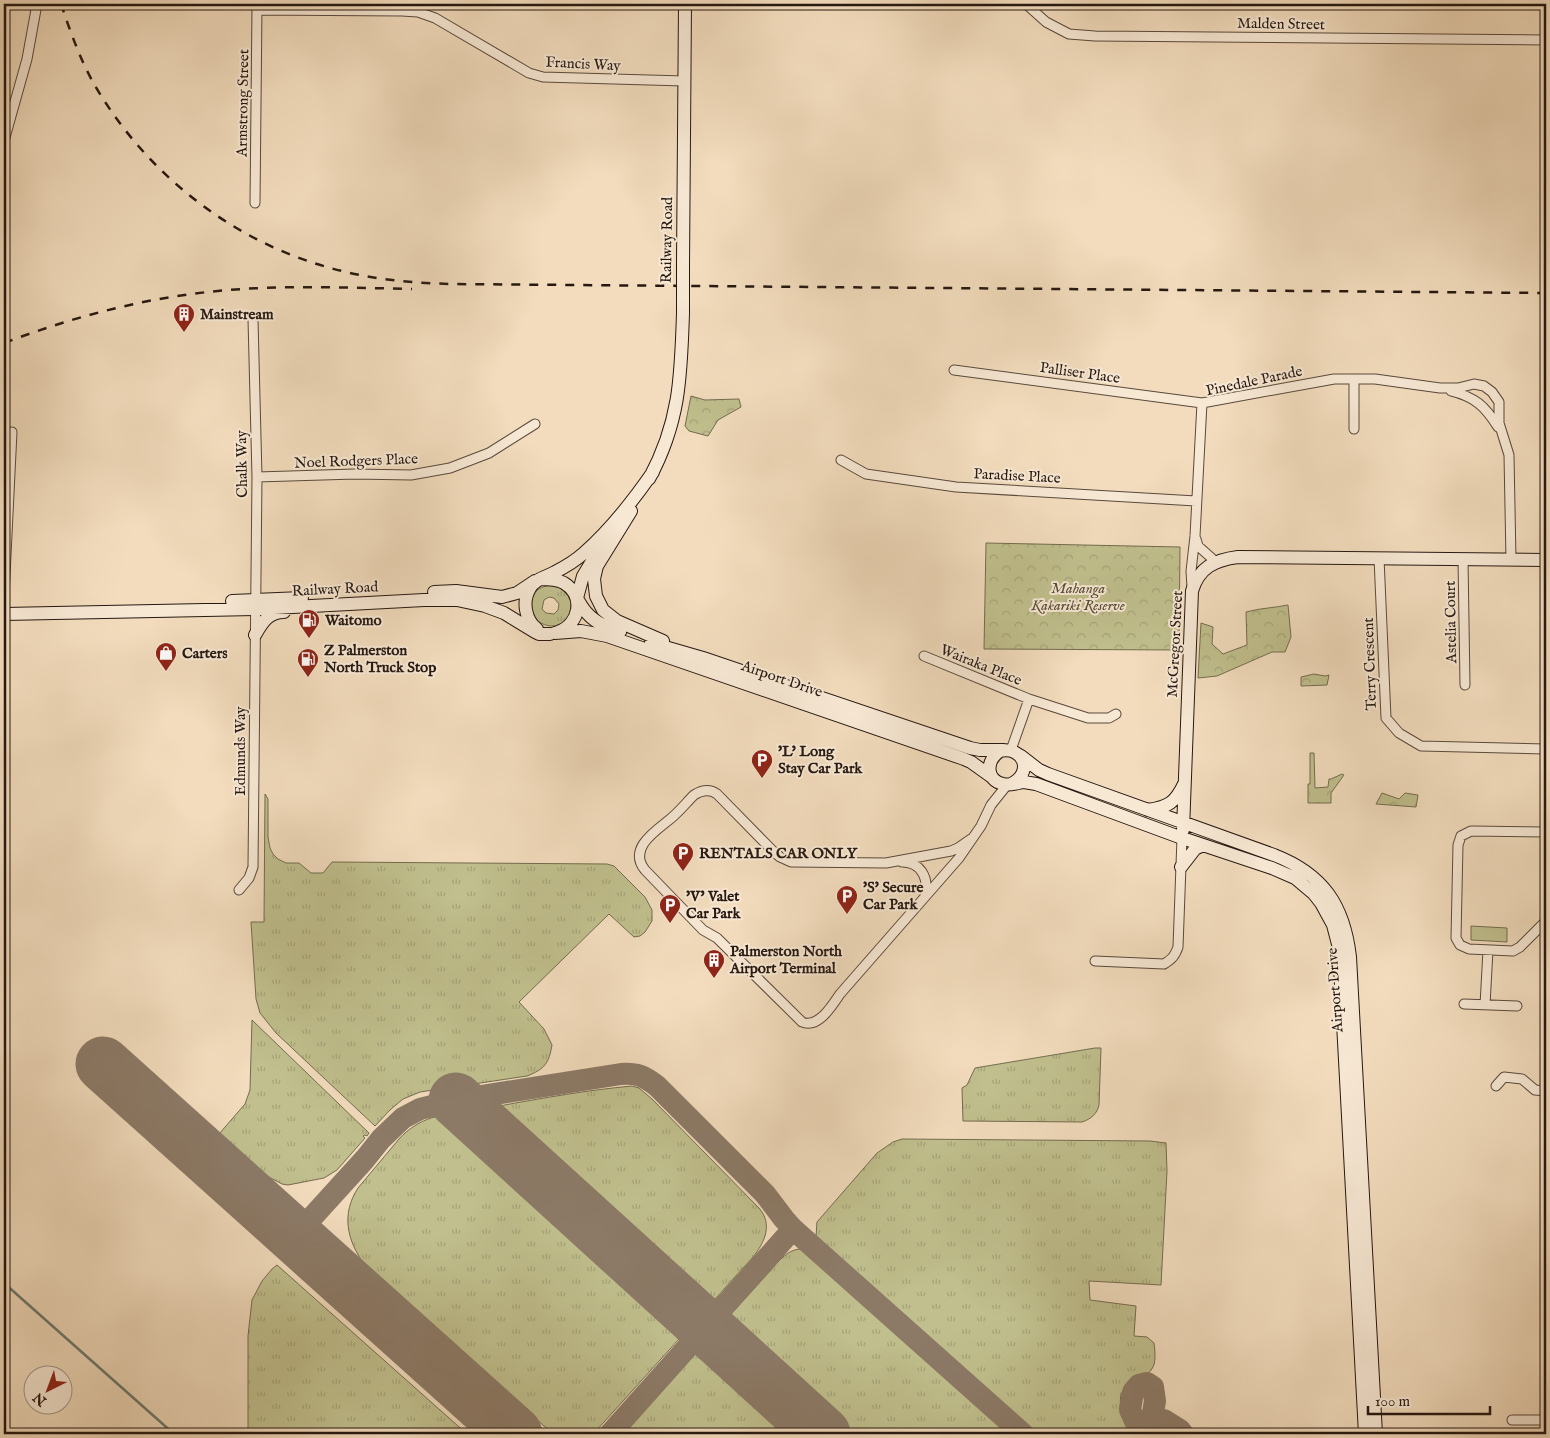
<svg xmlns="http://www.w3.org/2000/svg" width="1550" height="1438" font-family="'IM FELL English',serif">
  <defs>
    <pattern id="grass-tufts" width="24" height="20" patternUnits="userSpaceOnUse" patternTransform="scale(1.25)"><rect width="24" height="20" fill="#c0bf8d"/><path d="M3 7l-1-3M5 7V3M7 7l1-3M15 17l-1-3M17 17v-4M19 17l1-3" fill="none" stroke="#a5a379"/></pattern>
    <pattern id="forest-crowns" width="20" height="18" patternUnits="userSpaceOnUse" patternTransform="scale(1.25)"><rect width="20" height="18" fill="#c0bf8d"/><path d="M2 6a3 3 0 1 1 6 0M12 15a3 3 0 1 1 6 0" fill="none" stroke="#a5a379"/></pattern>
  </defs>
  <rect width="100%" height="100%" fill="#f2dcbd"/>
  <filter id="stains"><feTurbulence type="fractalNoise" baseFrequency=".004" numOctaves="4"/><feColorMatrix values="0 0 0 0 .2 0 0 0 0 .09 0 0 0 0 .02 0 0 0 .5 -.17"/></filter>
  <radialGradient id="worn" r=".72"><stop offset=".6" stop-color="#630" stop-opacity="0"/><stop offset="1" stop-color="#630" stop-opacity=".3"/></radialGradient>
  <!-- grass -->
  <path fill="url(#grass-tufts)" stroke="#736c4f" fill-rule="evenodd" d="M552,585C587,593 568,638 541,623C536,620 533,616 532,611C530,595 535,587 552,585ZM549,597L554,598L559,604L558,610L554,614L546,613L542,609L544,600Z
    M265,794L268,799V837L270,848L273,854L278,859L286,863H299L311,873H323L332,862L607,864L614,866L645,897L652,910V921L645,932L640,936L634,937L609,914L519,1002L544,1029L552,1045C549,1063 545,1069 527,1076L420,1092L403,1099L390,1110L375,1126L276,1033L260,1013L256,999L251,922H264Z
    M252,1020L369,1133L367,1136L365,1135L363,1136L365,1138L337,1170L324,1178L288,1185L282,1184L267,1176L219,1134L245,1104L250,1090Z
    M1095,1048H1101L1099,1105C1097,1114 1091,1119 1082,1122L963,1121L962,1088L967,1085L975,1068Z
    M632,1086L639,1088L652,1099L759,1208C773,1224 765,1242 753,1257L595,1432L592,1434H556L544,1426L364,1264C347,1240 341,1214 358,1188L399,1139C408,1129 419,1122 431,1118C453,1111 477,1109 499,1106C543,1098 588,1090 632,1086Z
    M902,1139L1150,1141L1166,1143L1167,1171L1161,1285L1089,1281L1090,1300L1136,1306L1134,1336L1147,1337L1154,1343C1155,1350 1156,1361 1153,1367C1147,1380 1129,1377 1124,1393H1121C1120,1404 1119,1412 1125,1421C1129,1426 1133,1429 1136,1434H1032L820,1244L822,1242L816,1236L817,1222L877,1153L893,1142Z
    M799,1249L805,1250L811,1254L1013,1434H623L770,1271C779,1261 786,1251 799,1249Z
    M277,1265L467,1434H248V1336L252,1300L262,1281L272,1269Z"/>
  <!-- forest -->
  <path fill="url(#forest-crowns)" stroke="#736c4f" d="M691,396L705,400L739,399L741,407L718,420L708,436L689,431L685,426Z
    M986,543L1180,547L1179,650L984,649Z
    M1288,605L1291,637L1285,652H1272L1217,676L1198,678L1201,623L1213,627L1212,644L1223,654L1247,645L1246,612C1260,608 1274,608 1288,605Z
    M1314,674L1325,676L1329,675L1327,685L1301,686V677Z
    M1310,753H1314L1315,788L1328,787L1329,779H1331L1342,774L1344,775L1331,793V803H1308V784H1310Z
    M1382,793L1399,799L1405,793L1418,795L1416,807L1376,804Z"/>
  <!-- pitch -->
  <path fill="#c0bf8d" stroke="#736c4f" d="M1471,926L1507,928V942L1471,940Z"/>
  <g fill="none" stroke-linecap="round" stroke-linejoin="round">
    <!-- stream -->
    <path stroke="#6c7a70" stroke-width="2.5" d="M4,1283L174,1434"/>
    <!-- taxiway -->
    <path stroke="#8c7a67" stroke-width="22" d="M295,1236L365,1159L381,1139L403,1118L420,1109L456,1100L621,1074C638,1073 644,1076 657,1086L765,1194L784,1219L793,1229L1023,1434
      M610,1434L793,1229
      M1141,1434L1130,1410L1133,1392L1139,1385L1147,1383L1153,1387L1155,1401L1151,1425
      M1147,1434L1151,1425L1164,1420L1180,1430L1183,1434"/>
    <!-- runway -->
    <path stroke="#8c7a67" stroke-width="55" d="M103,1064L515,1434
      M456,1100L823,1434"/>
    <!-- street casing -->
    <g stroke="#59493c" stroke-width="11">
      <path id="street" d="M1026,4L1046,22L1069,34L1095,36L1546,40
        M257,10L402,11L418,12L435,18L529,73L543,77L684,81
        M4,141L27,59L37,4
        M255,203L257,6
        M954,370L1202,403L1334,379H1375L1440,388H1458L1474,384L1484,386L1492,392L1499,402V423L1509,455L1511,560
        M1451,391C1475,397 1485,406 1498,427
        M1354,429V379
        M841,460L866,474L956,487L1196,501
        M257,477L355,474L411,475L450,468L489,453L535,424
        M1196,539L1198,546L1216,562
        M1379,558L1386,718L1399,733L1421,746L1546,749
        M1463,559L1465,685
        M1192,587L1191,571L1195,536L1202,403
        M4,596L12,432
        M924,656L1029,699L1088,718H1109L1116,714
        M1011,750L1029,699
        M1546,832L1471,831L1461,836L1458,845L1456,938L1460,945L1469,949L1513,951L1520,947L1546,921
        M971,839L958,848L951,851L886,863L791,862L780,857L773,851L717,794C710,789 702,790 694,795C686,803 678,813 669,820C654,832 628,849 645,870L703,930L717,938L802,1022C818,1029 832,1006 840,994L959,858L981,826L991,805L1007,785
        M902,862C920,862 929,877 925,894
        M239,890L249,878L253,867L257,477L253,319
        M1095,961L1164,964C1172,959 1175,956 1178,947L1182,838
        M1464,1004L1517,1006
        M1485,1005L1488,950
        M1496,1086L1504,1077L1522,1079L1535,1090L1546,1091
        M1512,1420H1546"/>
    </g>
    <!-- secondary casing -->
    <g stroke="#261811" stroke-width="14">
      <path id="secondary" d="M683,264L685,4
        M649,479C680,422 681,376 683,313
        M631,511L597,566L594,579L596,596L603,610L617,621L663,641
        M540,579C548,579 557,579 564,583C585,596 580,624 558,632
        M434,592L456,591L502,597L517,593L535,581
        M577,598L583,576L595,556L607,541
        M578,600C587,618 601,626 620,632
        M232,601L302,598
        M4,614L255,609L424,600H457L485,606L504,613L535,632L539,634H550
        M537,629C525,620 522,601 530,588C535,579 546,577 555,572C565,567 575,561 584,553C610,530 633,501 653,472
        M555,633L581,631L607,636L964,759L971,762L992,777
        M255,635C262,623 268,612 284,612
        M651,643L703,658L970,748L980,750H1003
        M1021,756L1039,770L1048,774L1274,855C1323,874 1344,905 1350,957L1376,1434
        M1011,784C1034,773 1024,746 1000,751C986,760 985,780 1003,784C1009,786 1017,783 1023,782H1024L1036,784L1182,838L1272,868L1295,878L1314,894L1321,903L1333,925L1339,948L1365,1434
        M1148,810C1168,807 1175,803 1184,784
        M1183,830L1192,591C1199,567 1215,560 1238,557L1546,560
        M1181,867L1195,849L1203,845"/>
    </g>
    <!-- street -->
    <use href="#street" stroke="#f7e8d4" stroke-width="9"/>
    <!-- secondary -->
    <use href="#secondary" stroke="#f7e8d4" stroke-width="12"/>
    <!-- rail -->
    <path stroke="#261811" stroke-width="2.5" stroke-dasharray="9 9" stroke-linecap="butt" d="M61,4C70,31 80,59 94,84C148,177 238,246 342,271C378,280 415,283 451,284L1546,293
      M4,343C89,311 172,291 263,288C312,286 362,288 412,289"/>
    <!-- secondary-bridge casing -->
    <g stroke="#261811" stroke-width="14" stroke-linecap="butt">
      <path id="secondary-bridge" d="M683,313V264"/>
    </g>
    <!-- secondary-bridge -->
    <use href="#secondary-bridge" stroke="#f7e8d4" stroke-width="12"/>
  </g>
  <!-- icons -->
  <defs>
    <g id="building-pin" transform="scale(1.125)"><path d="M0 17L-7.5 6A9.5 9.5 0 1 1 7.5 6Z" fill="#8f2418" stroke="#f7e8d4"/><path d="M-4-6H4V6H1V3H-1V6H-4ZM-2.5-4.3h1.7v1.8h-1.7ZM.8-4.3h1.7v1.8H.8ZM-2.5-1h1.7V.8h-1.7ZM.8-1h1.7V.8H.8Z" fill="#fff"/></g>
    <g id="fuel-pin" transform="scale(1.125)"><path d="M0 17L-7.5 6A9.5 9.5 0 1 1 7.5 6Z" fill="#8f2418" stroke="#f7e8d4"/><path d="M-5.5-6h7V0h2V4h1.3V-2.5L3-4.5l.8-.8L6-3V5H2.5V1h-1V6h-7ZM-4.2-4.7v3.2H.2V-4.7Z" fill="#fff"/></g>
    <g id="shop-pin" transform="scale(1.125)"><path d="M0 17L-7.5 6A9.5 9.5 0 1 1 7.5 6Z" fill="#8f2418" stroke="#f7e8d4"/><path d="M-5-2.5h2.3a2.7 3.5 0 0 1 5.4 0H5L5.5 6h-11ZM-1.5-2.5h3a1.5 2.3 0 0 0-3 0Z" fill="#fff"/></g>
    <g id="parking-pin" transform="scale(1.125)"><path d="M0 17L-7.5 6A9.5 9.5 0 1 1 7.5 6Z" fill="#8f2418" stroke="#f7e8d4"/><path d="M-3.5-5.5H1a3.5 3.5 0 0 1 0 7H-1V5.5H-3.5ZM-1-3.4V-.6H.8a1.4 1.4 0 0 0 0-2.8Z" fill="#fff"/></g>
  </defs>
  <g fill-rule="evenodd">
    <use href="#building-pin" x="184" y="314"/>
    <use href="#fuel-pin" x="309" y="620"/>
    <use href="#shop-pin" x="166" y="653"/>
    <use href="#fuel-pin" x="308" y="659"/>
    <use href="#parking-pin" x="762" y="760"/>
    <use href="#parking-pin" x="683" y="853"/>
    <use href="#parking-pin" x="847" y="896"/>
    <use href="#parking-pin" x="670" y="905"/>
    <use href="#building-pin" x="714" y="960"/>
  </g>
  <g text-anchor="middle" dominant-baseline="central" stroke-width="4" stroke-linejoin="round" paint-order="stroke">
    <!-- street labels -->
    <g font-size="15" fill="#261811" stroke="#f7e8d4">
      <text transform="translate(1281 24) rotate(1)">Malden Street</text>
      <text transform="translate(583 64) rotate(3)">Francis Way</text>
      <text transform="translate(243 103) rotate(-89)">Armstrong Street</text>
      <text transform="translate(667 240) rotate(-89)">Railway Road</text>
      <text transform="translate(1080 373) rotate(8)">Palliser Place</text>
      <text transform="translate(1254 381) rotate(-12)">Pinedale Parade</text>
      <text transform="translate(356 461) rotate(-2)">Noel Rodgers Place</text>
      <text transform="translate(242 464) rotate(-91)">Chalk Way</text>
      <text transform="translate(1017 476) rotate(3)">Paradise Place</text>
      <text transform="translate(335 589) rotate(-3)">Railway Road</text>
      <text transform="translate(1451 622) rotate(-91)">Astelia Court</text>
      <text transform="translate(1175 644) rotate(-87)">McGregor Street</text>
      <text transform="translate(1370 664) rotate(-92)">Terry Crescent</text>
      <text transform="translate(981 665) rotate(22)">Wairaka Place</text>
      <text transform="translate(782 679) rotate(19)">Airport Drive</text>
      <text transform="translate(240 751) rotate(-90)">Edmunds Way</text>
      <text transform="translate(1335 990) rotate(-94)">Airport Drive</text>
    </g>
    <!-- poi labels -->
    <g font-size="15" font-weight="bold" fill="#261811" stroke="#f7e8d4" text-anchor="start">
      <text x="200" y="314">Mainstream</text>
      <text x="325" y="620">Waitomo</text>
      <text x="324" y="650">Z Palmerston<tspan x="324" dy="17">North Truck Stop</tspan></text>
      <text x="182" y="653">Carters</text>
      <text x="778" y="751">'L' Long<tspan x="778" dy="17">Stay Car Park</tspan></text>
      <text x="699" y="853">RENTALS CAR ONLY</text>
      <text x="863" y="887">'S' Secure<tspan x="863" dy="17">Car Park</tspan></text>
      <text x="686" y="896">'V' Valet<tspan x="686" dy="17">Car Park</tspan></text>
      <text x="730" y="951">Palmerston North<tspan x="730" dy="17">Airport Terminal</tspan></text>
    </g>
    <!-- park labels -->
    <g font-size="15" font-style="italic" fill="#544a36" stroke="#f7e8d4">
      <text x="1078" y="588">Mahanga<tspan x="1078" dy="17">Kakariki Reserve</tspan></text>
    </g>
  </g>
  <!-- margin -->
  <rect width="1550" height="1438" fill="none" stroke="#f2dcbd" stroke-width="20"/>
  <rect x="5" y="5" width="1540" height="1428" fill="none" stroke="#261811" stroke-width="2.5"/>
  <rect x="10" y="10" width="1530" height="1418" fill="none" stroke="#261811"/>
  <!-- north arrow -->
  <g transform="translate(48 1390) rotate(222)"><circle r="24" fill="#f7e8d4" stroke="#a39586"/>
  <path d="M0-4L9 19L0 12L-9 19Z" fill="#8f2418"/>
  <text y="-8" font-size="14" font-weight="bold" text-anchor="middle" fill="#261811">N</text>
  </g>
  <!-- scale -->
  <path d="M1368 1406v8h122v-8" fill="none" stroke="#261811" stroke-width="2.5"/>
  <text x="1375" y="1406" font-size="15" fill="#261811" stroke="#f7e8d4" stroke-width="4" paint-order="stroke">100 m</text>
  <rect width="100%" height="100%" filter="url(#stains)"/>
  <rect width="100%" height="100%" fill="url(#worn)"/>
</svg>
